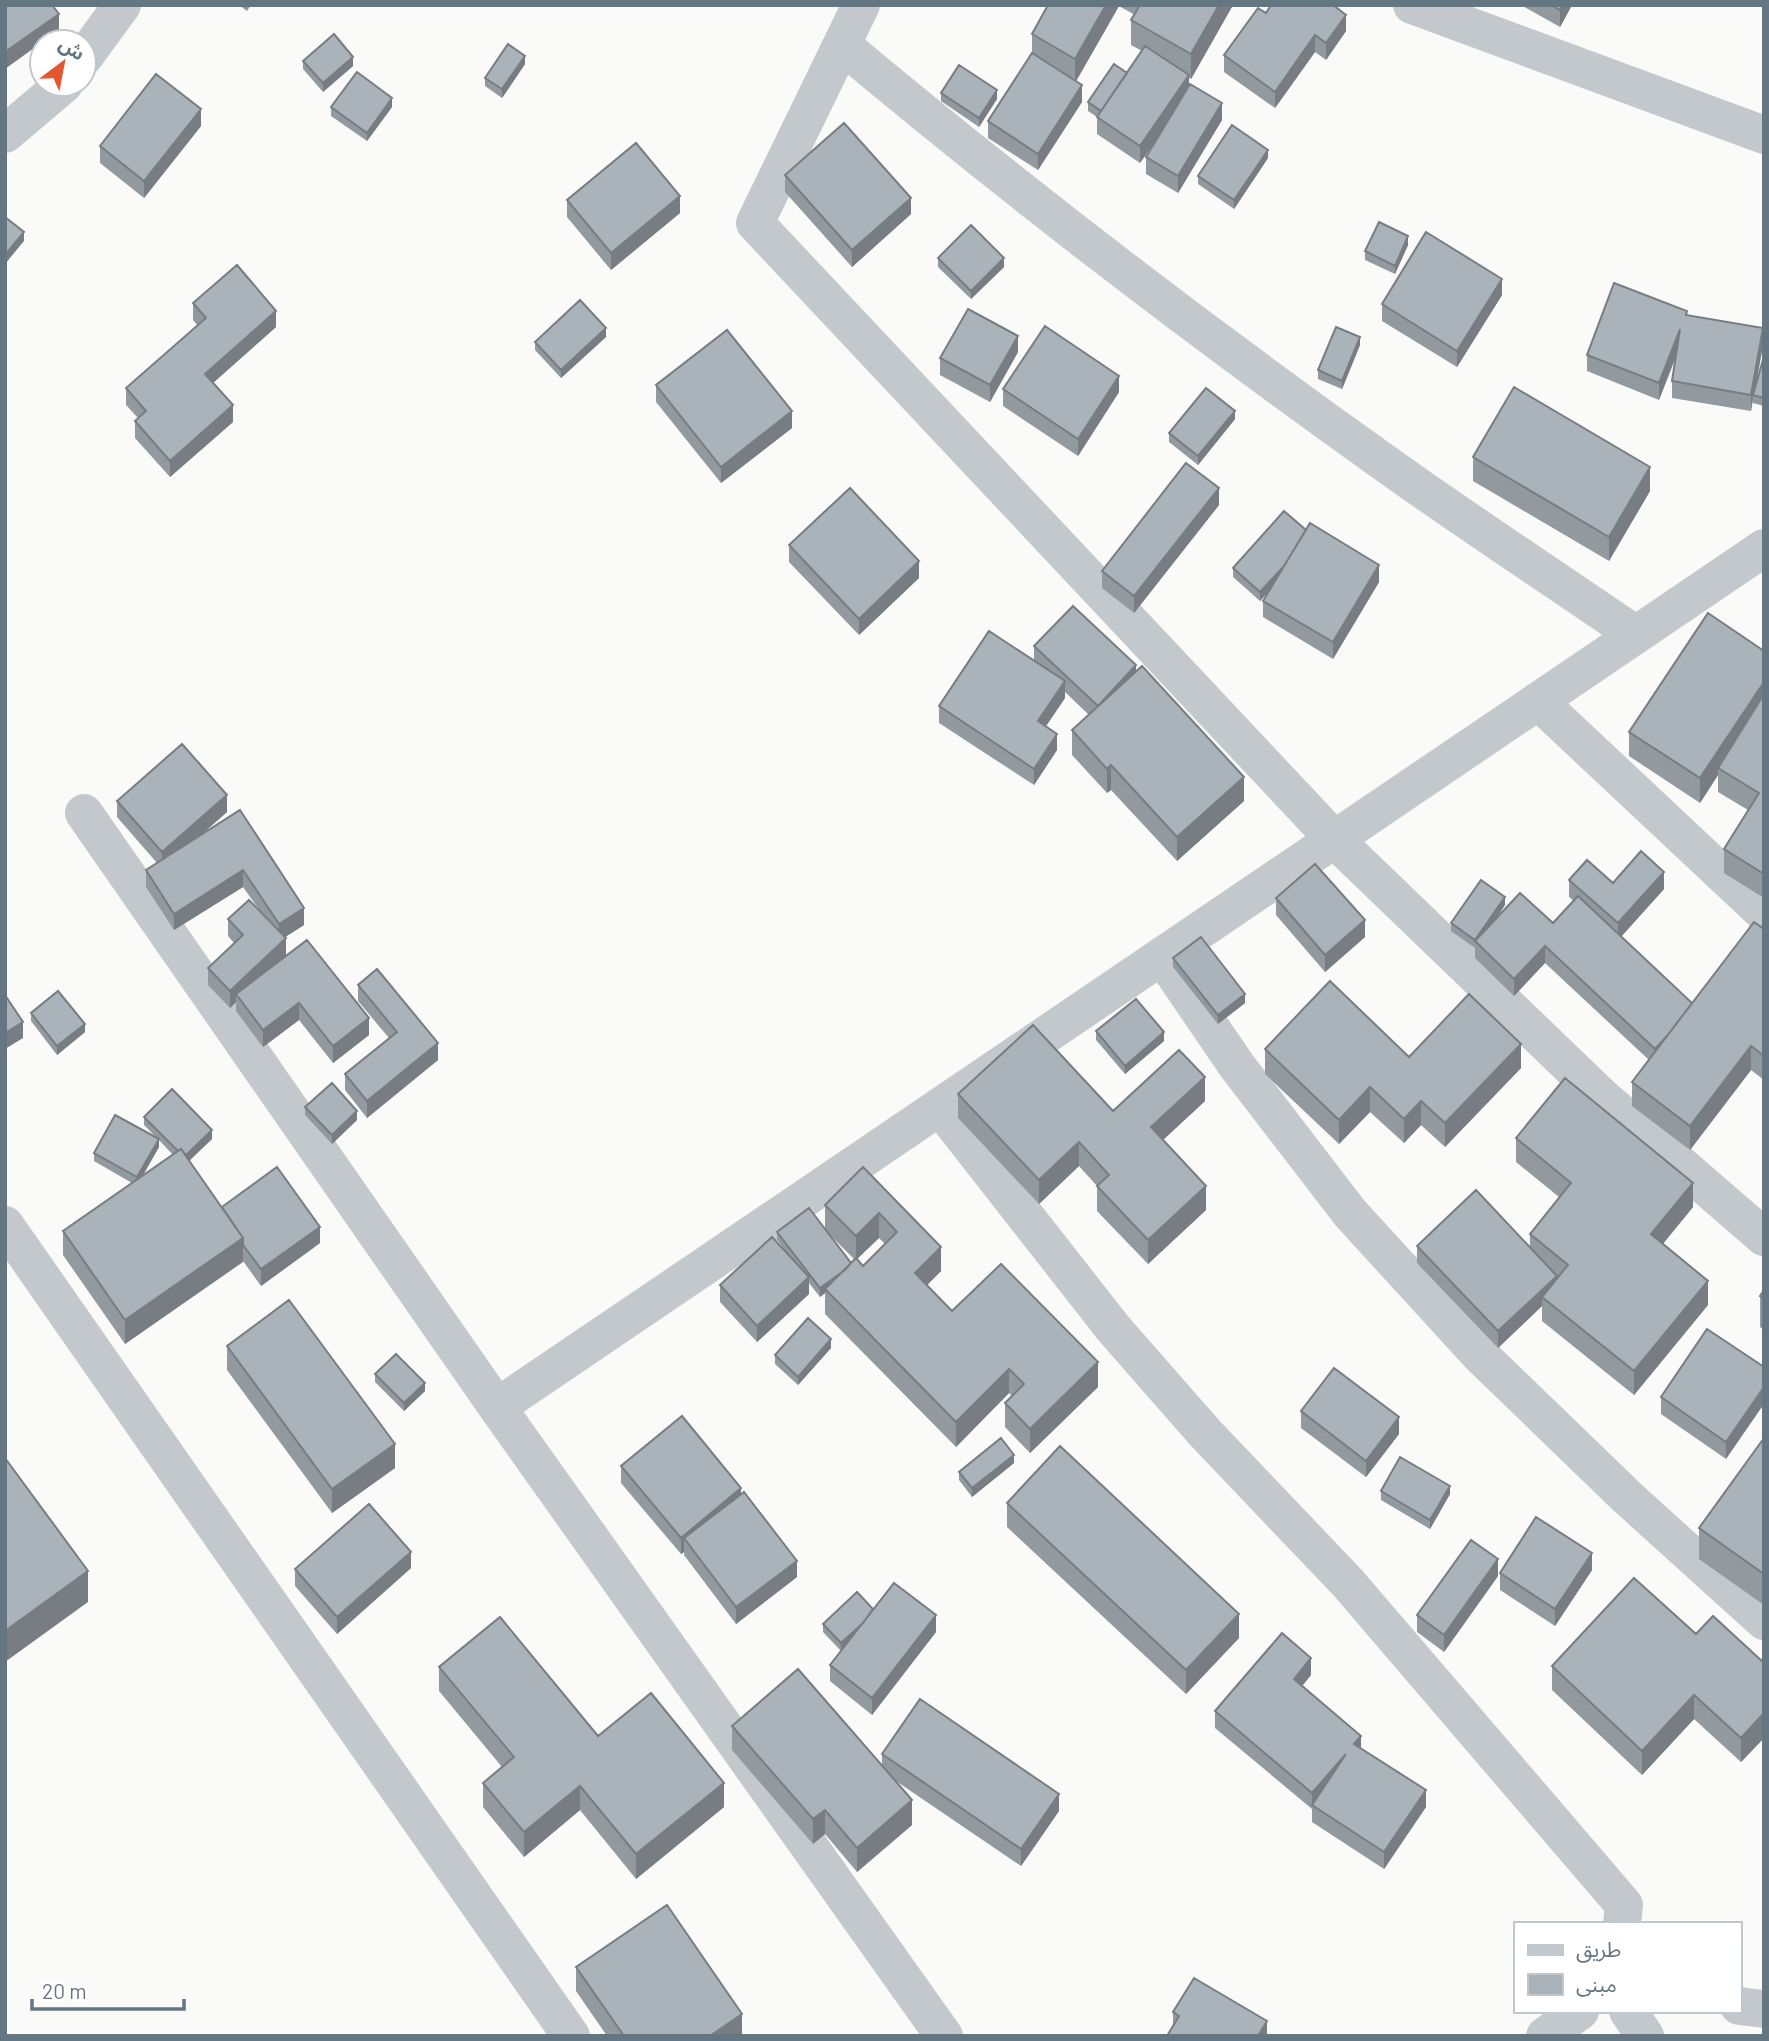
<svg xmlns="http://www.w3.org/2000/svg" width="1769" height="2041" font-family="Barlow,'Noto Sans Arabic',sans-serif">
  <rect width="100%" height="100%" fill="#fafaf8"/>
  <g fill="none" stroke-linecap="round" stroke-linejoin="round">
    <!-- street -->
    <path stroke="#c3c8cc" stroke-width="38" d="M861,5L755,223L1334,839L1602,1097L1764,1237
      M1412,5L1764,135
      M842,45C1020,194 1206,336 1396,471C1475,527 1556,580 1636,635
      M84,57L122,5
      M5,134L64,84
      M1538,701L1764,913
      M84,813L497,1407L944,2036
      M1162,956L1237,1066L1350,1213L1479,1354L1627,1497L1764,1621
      M940,1107L1113,1328L1205,1433L1348,1583L1624,1905L1622,1924
      M5,1225L571,2036
      M497,1407L1764,548
      M1739,2006L1764,2009
      M1628,2011L1645,2036
      M1545,2036L1580,2011"/>
  </g>
  <!-- wall -->
  <path fill="#929a9f" fill-rule="evenodd" d="M239,5H251L247,11Z
    M1048,5H1233L1191,79L1189,78V86L1222,120L1178,193L1146,174V157L1161,133L1140,163L1097,134V117L1088,111V102L1127,73L1142,51L1131,45V20L1135,15L1119,6L1076,81L1082,102L1038,170L988,138V121L1032,53V34Z
    M1521,5H1572L1560,27Z
    M1266,13L1346,31L1326,60L1315,52L1275,108L1224,72V55Z
    M303,61L353,66L323,92L303,69Z
    M525,64L502,98L485,86V78Z
    M941,93L997,99L979,127L941,101Z
    M331,107H392L367,141L331,116Z
    M201,126L144,198L100,163V146Z
    M1268,158L1234,209L1198,184V176Z
    M785,175L911,214L852,267L785,192Z
    M567,200L680,213L611,270L567,217Z
    M1408,245L1395,274L1365,260V251Z
    M938,258L1004,267L971,299L938,267Z
    M1502,295L1457,367L1382,321V304Z
    M193,303L276,327L213,383L233,422L170,477L135,438V421L138,418L126,405V388L198,326L193,320Z
    M1687,315L1763,345L1756,384L1764,356V406L1753,403V401L1751,411L1672,398V381L1676,357L1659,400L1587,371V355Z
    M606,337L561,378L535,350V342Z
    M1360,345L1342,389L1318,379V370Z
    M1018,352L990,402L940,375V358Z
    M656,385L792,428L721,483L656,402Z
    M1003,389L1119,392L1078,456L1003,406Z
    M1235,419L1198,465L1169,442V433Z
    M1473,457L1650,491L1609,561L1473,481Z
    M1219,505L1134,613L1102,588V571Z
    M1306,530L1379,582L1333,659L1263,617V601L1268,592L1260,601L1233,577V568Z
    M789,545L919,578L859,635L789,562Z
    M1034,646L1136,672L1244,801L1177,861L1111,790L1107,793L1072,755V730L1089,715L1065,692V698L1046,726L1057,750L1034,785L939,723V706L1034,661Z
    M1764,651V898L1724,873V849L1748,810L1718,792V775L1700,803L1629,756V732Z
    M117,801L227,812L201,835L240,810L304,925L285,937L286,955L281,960L369,1035L333,1063L299,1020L263,1047L236,1011V1002L230,1008L208,985V968L234,943L228,936V919L258,908L243,887L174,930L146,887V870L157,863L117,817Z
    M1569,880L1613,883L1664,889L1621,937L1692,1003L1764,929V1080L1751,1070L1690,1150L1632,1106V1082L1649,1060L1545,963L1514,996L1475,958V948L1451,931V923L1505,905L1495,920L1553,923L1574,901L1569,897Z
    M1276,898L1365,937L1325,972L1276,915Z
    M1173,958L1245,1003L1218,1024L1173,967Z
    M358,985L438,1060L367,1118L345,1090V1074L389,1038L358,1001Z
    M31,1013L85,1032L57,1055L31,1021Z
    M1096,1031L1164,1041L1125,1074L1096,1040Z
    M1265,1049L1409,1057L1521,1068L1445,1147L1421,1125L1404,1143L1370,1112L1339,1144L1265,1074Z
    M958,1094L1113,1111L1205,1101L1163,1140L1206,1210L1148,1264L1097,1211V1186L1079,1166L1039,1204L958,1118Z
    M305,1107L357,1120L332,1144L305,1115Z
    M144,1117L212,1139L189,1160L222,1207L320,1243L261,1286L243,1261L125,1344L63,1255V1231L132,1183L94,1161V1153L156,1137L144,1125ZM159,1140L173,1155L142,1176L159,1147Z
    M1516,1138L1693,1207L1663,1244L1708,1305L1634,1395L1542,1321V1306L1498,1348L1417,1263V1246H1530V1234L1559,1197L1516,1162Z
    M863,1167L941,1271L927,1285L952,1311L1098,1387L1030,1453L1005,1427V1403L1012,1396L1009,1393L956,1447L825,1314V1293L820,1297L809,1283V1294L757,1342L720,1302V1285L788,1254L777,1240V1232L825,1228V1205ZM826,1231L855,1260L851,1263ZM879,1238L885,1244L863,1266L857,1259Z
    M1764,1290V1330L1760,1327V1296Z
    M227,1346L395,1468L332,1513L227,1370Z
    M831,1348L798,1385L775,1364V1355Z
    M1764,1367L1726,1459L1661,1414V1397Z
    M375,1374L425,1391L404,1411L375,1382Z
    M1301,1411L1399,1434L1366,1477L1301,1428Z
    M1764,1438V1605L1699,1559V1528Z
    M1014,1463L972,1497L959,1480V1472Z
    M621,1466L741,1494L797,1577L736,1624L684,1555V1552L681,1554L621,1483Z
    M1381,1491L1450,1494L1430,1529L1381,1500Z
    M1007,1503L1239,1638L1186,1694L1007,1527Z
    M411,1568L337,1634L295,1586V1569Z
    M1592,1570L1555,1626L1500,1590V1573Z
    M1498,1576L1444,1652L1417,1632V1615Z
    M873,1609L936,1632L872,1715L830,1681V1665L841,1651L823,1632V1624Z
    M1696,1634L1764,1663V1738L1741,1762L1694,1719L1642,1775L1552,1690V1666Z
    M439,1667L598,1736L724,1807L636,1879L580,1810L524,1857L483,1807V1783L502,1767L439,1691Z
    M1311,1675L1302,1686L1361,1748L1426,1807L1384,1869L1312,1822V1809L1215,1728V1711Z
    M732,1726L882,1766V1754L1059,1811L1021,1866L893,1779L912,1825L857,1872L825,1834L813,1844L732,1750Z
    M576,1967L742,2036H607L576,1991Z
    M1173,2012L1267,2036L1173,2025Z"/>
  <!-- shaded-wall -->
  <path fill="#777d82" d="M1106,5H1119V6L1075,83V59Z
    M1219,5H1233L1191,79V54Z
    M1562,5H1572L1560,27V10Z
    M59,14V30L5,69V52Z
    M1346,15V31L1326,60V43Z
    M1315,35V52L1275,108V92Z
    M525,56V64L502,98V89Z
    M353,57V66L323,92V83Z
    M1189,75V92L1140,163V146Z
    M1082,85V102L1038,170V154Z
    M997,90V99L979,127V118Z
    M392,98V107L367,141V133Z
    M1222,103V120L1178,193V176Z
    M201,109V126L144,198V181Z
    M1268,150V158L1234,209V200Z
    M680,196V213L611,270V253Z
    M911,198V214L852,267V250Z
    M24,232V241L5,264V255Z
    M1408,236V245L1395,274V266Z
    M1004,258V267L971,299V291Z
    M1502,279V295L1457,367V351Z
    M276,311V327L205,390V374Z
    M606,328V337L561,378V370Z
    M1763,328V345L1754,395H1753L1751,411V395Z
    M1680,329V345L1659,400V383Z
    M1018,336V352L990,402V385Z
    M1360,337V345L1342,389V381Z
    M1119,376V392L1078,456V439Z
    M233,405V422L170,477V461Z
    M792,411V428L721,483V467Z
    M1235,411V419L1198,465V456Z
    M1650,467V491L1609,561V537Z
    M1219,488V505L1134,613V596Z
    M1299,549V557L1260,601V592Z
    M919,561V578L859,635V619Z
    M1379,565V582L1333,659V642Z
    M1136,665V682L1098,706Z
    M1065,681V698L1038,738V721Z
    M1764,682V706L1718,768V775L1700,803V778Z
    M1057,734V750L1034,785V769Z
    M1111,765V790L1107,793V769Z
    M1244,777V801L1177,861V837Z
    M227,795V812L162,869V852Z
    M243,870V887L174,930V914Z
    M1664,872V889L1618,940V923Z
    M1505,897V905L1478,944L1475,940Z
    M304,908V925L279,941V924Z
    M1365,920V937L1325,972V955Z
    M286,938V955L240,999L236,994V1002L230,1008V991Z
    M1545,946V963L1514,996V979Z
    M1245,994V1003L1218,1024V1015Z
    M299,1003V1020L263,1047V1030Z
    M369,1018V1035L333,1063V1046Z
    M23,1022V1038L5,1049V1033Z
    M85,1024V1032L57,1055V1046Z
    M1164,1032V1041L1125,1074V1066Z
    M438,1043V1060L367,1118V1101Z
    M1521,1044V1068L1445,1147V1123Z
    M1751,1046V1070L1690,1150V1126Z
    M1205,1077V1101L1151,1151V1127Z
    M1370,1087V1112L1339,1144V1120Z
    M1421,1101V1125L1404,1143V1119Z
    M357,1111V1120L332,1144V1135Z
    M212,1130V1139L184,1166V1157Z
    M159,1139V1147L137,1186V1177Z
    M1079,1142V1166L1039,1204V1180Z
    M1693,1183V1207L1651,1258V1234Z
    M1206,1186V1210L1148,1264V1240Z
    M879,1213V1238L856,1260V1236Z
    M320,1227V1243L261,1286V1269Z
    M243,1238V1262L125,1344V1320Z
    M941,1247V1271L915,1297V1273Z
    M852,1264L825,1289V1293L820,1297V1288Z
    M1557,1276V1292L1542,1297V1306L1498,1348V1331Z
    M809,1277V1294L757,1342V1326Z
    M1708,1281V1305L1634,1395V1371Z
    M831,1339V1348L798,1385V1377Z
    M1098,1362V1387L1030,1453V1429Z
    M1009,1369V1393L956,1447V1422Z
    M425,1383V1391L404,1411V1403Z
    M1764,1387V1404L1726,1459V1442Z
    M1399,1417V1434L1366,1477V1461Z
    M395,1444V1468L332,1513V1489Z
    M1014,1455V1463L972,1497V1488Z
    M1450,1486V1494L1430,1529V1520Z
    M741,1488V1504L684,1538V1552L681,1554V1538Z
    M411,1552V1568L337,1634V1617Z
    M1592,1553V1570L1555,1626V1609Z
    M1498,1559V1576L1444,1652V1635Z
    M797,1561V1577L736,1624V1607Z
    M88,1571V1602L5,1662V1631Z
    M875,1611L841,1652V1643Z
    M1239,1614V1638L1186,1694V1670Z
    M936,1615V1632L872,1715V1698Z
    M1311,1658V1675L1294,1696V1679Z
    M1694,1695V1719L1642,1775V1751Z
    M1764,1713V1738L1741,1762V1738Z
    M1361,1736V1752L1354,1744Z
    M1346,1754L1312,1805V1810V1793Z
    M724,1783V1807L636,1879V1854Z
    M580,1786V1810L524,1857V1832Z
    M1426,1790V1807L1384,1869V1852Z
    M1059,1794V1811L1021,1866V1849Z
    M912,1800V1825L857,1872V1848Z
    M825,1810V1834L813,1844V1819Z
    M742,2014V2036H710Z
    M1267,2021V2036H1258Z"/>
  <!-- building -->
  <path fill="#aab3b9" stroke="#777d82" stroke-width="2" d="M5,5H52L59,14L5,52Z
    M1048,5H1106L1075,59L1032,34Z
    M1140,5H1219L1191,54L1131,20Z
    M1271,5H1333L1346,15L1326,43L1315,35L1275,92L1224,55L1258,8L1266,13Z
    M1551,5H1562L1560,10Z
    M334,34L353,57L323,83L303,61Z
    M508,44L525,56L502,89L485,78Z
    M1145,46L1189,75L1140,146L1097,117Z
    M1032,53L1082,85L1038,154L988,121Z
    M1114,64L1127,73L1101,111L1088,102Z
    M959,65L997,90L979,118L941,93Z
    M357,72L392,98L367,133L331,107Z
    M156,74L201,109L144,181L100,146Z
    M1190,84L1222,103L1178,176L1146,157Z
    M844,123L911,198L852,250L785,175Z
    M1232,125L1268,150L1234,200L1198,176Z
    M636,143L680,196L611,253L567,200Z
    M5,217L24,232L5,255Z
    M1379,222L1408,236L1395,266L1365,251Z
    M971,225L1004,258L971,291L938,258Z
    M1426,232L1502,279L1457,351L1382,304Z
    M237,265L276,311L205,374L233,405L170,461L135,421L146,411L126,388L206,318L193,303Z
    M1614,283L1687,311L1686,315L1763,328L1751,395L1672,381L1680,329L1659,383L1587,355Z
    M580,300L606,328L561,370L535,342Z
    M968,309L1018,336L990,385L940,358Z
    M1045,326L1119,376L1078,439L1003,389Z
    M1336,327L1360,337L1342,381L1318,370Z
    M727,330L792,411L721,467L656,385Z
    M1764,356V398L1753,395Z
    M1514,387L1650,467L1609,537L1473,457Z
    M1206,388L1235,411L1198,456L1169,433Z
    M1186,463L1219,488L1134,596L1102,571Z
    M850,488L919,561L859,619L789,545Z
    M1284,511L1306,530L1284,566L1260,592L1233,568Z
    M1310,523L1379,565L1333,642L1263,601Z
    M1073,606L1136,665L1098,706L1034,646Z
    M1708,613L1764,651V682L1700,778L1629,732Z
    M989,631L1065,681L1038,721L1057,734L1034,769L939,706Z
    M1142,666L1244,777L1177,837L1111,765L1107,769L1072,730Z
    M1764,694V874L1724,849L1759,793L1718,768Z
    M182,744L227,795L162,852L117,801Z
    M240,810L304,908L279,924L243,870L174,914L146,870Z
    M1641,851L1664,872L1618,923L1569,880L1587,860L1613,883Z
    M1315,864L1365,920L1325,955L1276,898Z
    M1481,880L1505,897L1475,940L1451,923Z
    M1520,893L1553,923L1578,896L1692,1003L1667,1036L1655,1049L1545,946L1514,979L1475,941Z
    M249,900L286,938L230,991L208,968L243,935L228,919Z
    M1754,922L1764,929V1056L1751,1046L1690,1126L1632,1082Z
    M1201,937L1245,994L1218,1015L1173,958Z
    M307,940L369,1018L333,1046L299,1003L263,1030L236,994Z
    M377,969L438,1043L367,1101L345,1074L397,1032L358,985Z
    M1330,981L1409,1057L1469,994L1521,1044L1445,1123L1421,1101L1404,1119L1370,1087L1339,1120L1265,1049Z
    M58,991L85,1024L57,1046L31,1013Z
    M5,995L23,1022L5,1033Z
    M1136,999L1164,1032L1125,1066L1096,1031Z
    M1033,1025L1113,1111L1179,1050L1205,1077L1151,1127L1206,1186L1148,1240L1097,1186L1109,1175L1079,1142L1039,1180L958,1094Z
    M1565,1078L1693,1183L1651,1234L1708,1281L1634,1371L1542,1297L1568,1265L1530,1234L1571,1183L1516,1138Z
    M332,1083L357,1111L332,1135L305,1107Z
    M172,1089L212,1130L186,1155L181,1149L178,1151L144,1117Z
    M115,1115L159,1139L137,1177L94,1153Z
    M181,1149L243,1238L125,1320L63,1231Z
    M277,1167L320,1227L261,1269L243,1245V1238L222,1207Z
    M863,1167L941,1247L915,1273L952,1311L1001,1264L1098,1362L1030,1429L1005,1403L1024,1384L1009,1369L956,1422L825,1289L856,1258L863,1266L897,1232L879,1213L856,1236L825,1205Z
    M1476,1190L1557,1276L1498,1331L1417,1246Z
    M809,1208L851,1263L845,1270L820,1288L777,1232Z
    M772,1237L809,1277L757,1326L720,1285Z
    M1764,1290V1299L1760,1296Z
    M289,1300L395,1444L332,1489L227,1346Z
    M808,1318L831,1339L798,1377L775,1355Z
    M1707,1329L1764,1367V1387L1726,1442L1661,1397Z
    M396,1354L425,1383L404,1403L375,1374Z
    M1334,1368L1399,1417L1366,1461L1301,1411Z
    M682,1416L741,1488L681,1538L621,1466Z
    M1001,1438L1014,1455L972,1488L959,1472Z
    M1764,1438V1574L1699,1528Z
    M1060,1446L1239,1614L1186,1670L1007,1503Z
    M1400,1457L1450,1486L1430,1520L1381,1491Z
    M5,1458L88,1571L5,1631Z
    M744,1492L797,1561L736,1607L684,1538Z
    M369,1504L411,1552L337,1617L295,1569Z
    M1536,1517L1592,1553L1555,1609L1500,1573Z
    M1471,1540L1498,1559L1444,1635L1417,1615Z
    M1634,1578L1696,1634L1713,1616L1764,1663V1713L1741,1738L1694,1695L1642,1751L1552,1666Z
    M894,1583L936,1615L872,1698L830,1665Z
    M857,1592L873,1609L863,1623L841,1643L823,1624Z
    M500,1617L598,1736L651,1693L724,1783L636,1854L580,1786L524,1832L483,1783L514,1757L439,1667Z
    M1282,1633L1311,1658L1294,1679L1361,1736L1354,1744L1426,1790L1384,1852L1312,1805L1346,1754L1312,1793L1215,1711Z
    M798,1669L912,1800L857,1848L825,1810L813,1819L732,1726Z
    M920,1699L1059,1794L1021,1849L882,1754Z
    M667,1905L742,2014L710,2036H624L576,1967Z
    M1194,1978L1267,2021L1258,2036H1167L1179,2016L1173,2012Z"/>
  <!-- border -->
  <rect width="1769" height="2041" fill="none" stroke="#657683" stroke-width="14"/>
  <!-- legend -->
  <rect x="1514" y="1922" width="228" height="91" fill="#ffffff" stroke="#c1c8cd" stroke-width="2"/>
  <rect x="1528" y="1945" width="35" height="10" fill="#c3c8cc" stroke="#c1c8cd" stroke-width="2"/>
  <text x="1576" y="1957" font-size="21" fill="#657683">طريق</text>
  <rect x="1528" y="1974" width="35" height="21" fill="#aab3b9" stroke="#c1c8cd" stroke-width="2"/>
  <text x="1576" y="1992" font-size="21" fill="#657683">مبنى</text>
  <!-- north arrow -->
  <g transform="translate(63 63) rotate(32)"><circle r="33" fill="#ffffff" stroke="#c1c8cd" stroke-width="2"/>
  <path d="M0-5L12 26L0 18L-12 26Z" fill="#e4572e"/>
  <text y="-10" font-size="19" font-weight="bold" text-anchor="middle" fill="#657683">ش</text>
  </g>
  <!-- scale -->
  <path d="M32 1999v10h152v-10" fill="none" stroke="#657683" stroke-width="3.5"/>
  <text x="42" y="1999" font-size="21" fill="#657683" stroke="#ffffff" stroke-width="5" paint-order="stroke">20 m</text>
</svg>
